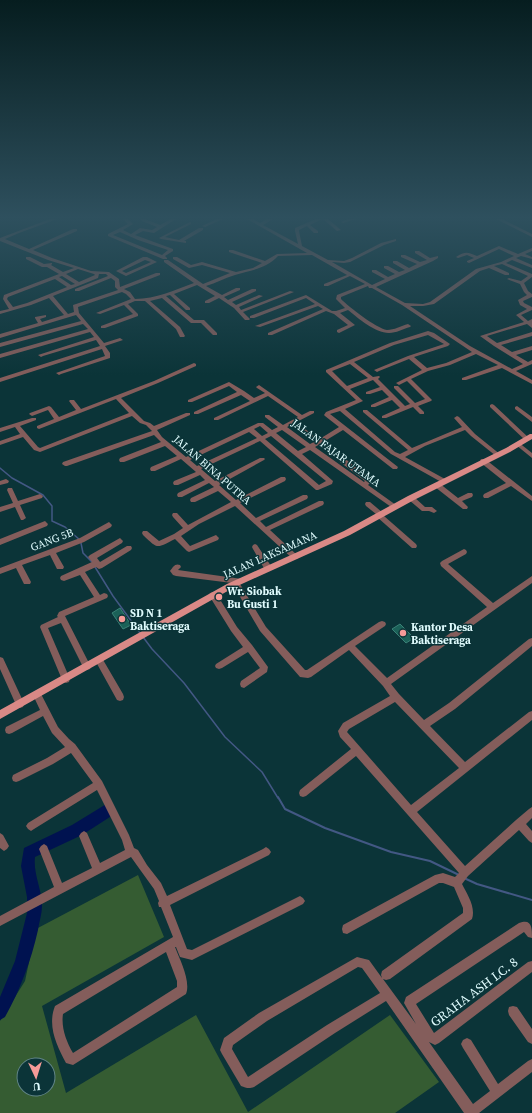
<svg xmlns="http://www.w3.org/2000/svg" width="532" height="1113" font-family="'Source Serif 4',serif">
  <rect width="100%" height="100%" fill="#0b3438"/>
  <!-- green -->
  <path fill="#355c32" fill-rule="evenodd" d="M138,875L164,937L42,1006L66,1093L196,1015L248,1112L390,1015L439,1082L395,1113H0V1021L25,981L36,929ZM24,1065H48V1089H24Z"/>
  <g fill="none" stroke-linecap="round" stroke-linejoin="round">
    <!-- stream-far1 -->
    <path stroke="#435884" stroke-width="1.5" d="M0,468L12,478L43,495L52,506V521L65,527L80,540
      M81,543L83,553L93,563
      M95,567L113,596L140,633
      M143,637L152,649L184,683L225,737L262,772L278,798"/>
    <!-- stream -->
    <path stroke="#435884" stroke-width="2" d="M278,797L285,809L325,828L391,852L430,861L459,875
      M464,878L477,884L532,900"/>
    <!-- river -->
    <path fill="#001250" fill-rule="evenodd" d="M108,803L113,805L115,810L113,815L82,835L35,857C33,874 42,889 42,906C42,914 39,922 38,930C31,961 20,990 5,1017L0,1020V997L15,961L27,913V897L21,866L24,848L72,825Z"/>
  </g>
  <!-- building -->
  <path fill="#1b6158" stroke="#3a8277" d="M120,608L131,625L123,629L112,613Z
    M400,624L414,638L406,643L392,629Z"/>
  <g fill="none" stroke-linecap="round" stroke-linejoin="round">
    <!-- minor -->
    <path fill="#845d5b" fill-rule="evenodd" d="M50,219H57L19,233L5,239L29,249L73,229H77V231L33,250L52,258L91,271L109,272L119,279L120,287L156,273H160V275L124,289L130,292L135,299C156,299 174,290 194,283L164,262V260H168L203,284L230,273L202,265L189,268L173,259V257H177L191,265L202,262L236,272L253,268L262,263L229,252V250H233L265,261L277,254L307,253L247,219H253L260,223L267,219H273L263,225L298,244L295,231V228L316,219H322L310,225L318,231V233H314L307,226L299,230V231L302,246L328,260L344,261L352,258L381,243L396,239V241L384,245L350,262L344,263L332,262L372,285L385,279L372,272V270H376L388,277L395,274L384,268V266H388L399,272L405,270L393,263V261H397L409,268L417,264L401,257V255H405L420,262L427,260L415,253V251H419L430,258L438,256V258L433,261L376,287L405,303L423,304L430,302L476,269L501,262L514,256L499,249L469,263L467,262V261L474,258L467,255L458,258L456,257C465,251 468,252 477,256L499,246L518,254L532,248V251L525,254L532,257V259L521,256L516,258L532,265V268L512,260L506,263L532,274V277L524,283L528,291L532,294V297L523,301L524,303L532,307V310L521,315L528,321L532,319V328L527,324L487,336L497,343L532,332V336L501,345L512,352L532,346V350L516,355L528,362L532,360V364L516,371L532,380V384L502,368L466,380H462V378L498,365L476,354L450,365L428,371L411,379L432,400L431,401L418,406L424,412V414H420L413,407L386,418H382V416L400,408L392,400L375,407H371V405L389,397L382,390L370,394H366V392L380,387L373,380L350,389L363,401L345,409L395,452L400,454L408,450L363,412V410H367L412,448L462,427L454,418L457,416L459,417L475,434L501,455L498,457L496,456L471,436L465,430L425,446L405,457L445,479L446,481L443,483L391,454L340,411L330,414L398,467L397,469H393L343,430L315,447L364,482L365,481L340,462L339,460L340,458H344L371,478L372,481L368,485L396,505L397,507L394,509L310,450L302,454L333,481L332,484L318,490H316L260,441L201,469L215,481L260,458H264L265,459L264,460L219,485L236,500L281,477H285L286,479L285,481L240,503L256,518L303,495H307L308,497L307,499L260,521L266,527L319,501H323L324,503L323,505L270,530L297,555L299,557L297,559H293L235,506L199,524L181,536L190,546L216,535L219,538L218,540L189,552L187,551L175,539C156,549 158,549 143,535L142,533L143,531H147L159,541L174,534L183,528L173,517L172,515L173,513H177L188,525L231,502L218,491L195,502H191L190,500L191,498L214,487L209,483L182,497H178L177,495L178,493L205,480L200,475L178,485H174L173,483L174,481L196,472L181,459L155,471H151L150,469L151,467L177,456L165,446L124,462H120L119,460L120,458L161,442L154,435L67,466H65L62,464L63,462L152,431L146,425L140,423L132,416L40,452L34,450L23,437L0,445V441L20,434L15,427L0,432V428L32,418H36V420L20,426L38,447L40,448L129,413L116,399L39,429L37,428V426L54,419L48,410L32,416L29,414L30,413L49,406L51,407L59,417L76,410L69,401L70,400H74L81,409L154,381L194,363L196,364V366L158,383L121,398L144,421L150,423L154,426L186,413H190V415L157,430L162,437L186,457L258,423H263L272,430L278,427L265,417V415H269L283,425L298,417L268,396L218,420H214V418L250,401L241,395L198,414H194V412L237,392L229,386L192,402H188V400L229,382L244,391L254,398L265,393L257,388L256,387L259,385L302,415L310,411H314V413L287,427L310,444L314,442L300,430V428H304L318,440L339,427L325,416L324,415L326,412L356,400L326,372V370L390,343L428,331L434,333L450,344L448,346L414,357L427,368L446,363L472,352L402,305L372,288H369L368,286L341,297V299C349,307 376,328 387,330C394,330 401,326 408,324L411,326L410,327C403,329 396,333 389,333C375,333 358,318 348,310L340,313L355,325L339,333L337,332V330L348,325L334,314L326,311L272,335H268V333L323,309L318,306L260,327L255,326L315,304L306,298L254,318H250V316L306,295L332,311H336L345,308L336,299L337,295L365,284L350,276L328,286H324V284L347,275L312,255L278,256C266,269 251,270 235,275C225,278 216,283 206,286L222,295L236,288H240V290L224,297L228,300L252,289H256V291L232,302L236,305L259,295L263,296L239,307L241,310L290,291L294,292L243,312L250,319L249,320H245L234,308L219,298L209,303H205V301L215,296L197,285L174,294L190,308V310H186L170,295L166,296L194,320H204L217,333V335H213L201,323H191L162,298L150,301L180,327L185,336L184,337H180L176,329L145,301H135L128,304L138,314V316L105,328H101V326L133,314L124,305L100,314L96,313L131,299L126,294L122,292L78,307L79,313L104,343L120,338L123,340L105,346L110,353V358L61,374L59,375L56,373L105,356L102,349L0,382V378L100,346L96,340L43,356L41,357L38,355L94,337L90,332L0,358V354L88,329L83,324L0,347V343L81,321L76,315L0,338V334L38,323L35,318V317L46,315V317L40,319L42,322L64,315L49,298L31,305L0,314V311L9,309L3,299L4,295L59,274L47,267H42L26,259V257H30L44,264L52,263V264L51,265L63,272L74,268L48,260L0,241V238ZM502,264L528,276L521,281L509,278L507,279L520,284L524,292L527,295L518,300L520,305L527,309L516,315L524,322L480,336L494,346L523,364L512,369L470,346L410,306H423L434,304L480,271L489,268L505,275H509V273L494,266ZM78,269L94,274L95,275L79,282L66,274ZM99,274H106L108,276L75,289V291H79L111,278L115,281V287L118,290L73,305L74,312L68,314L53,296L98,278ZM62,276L75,284L71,285L59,277ZM55,279L67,287L27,303L13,307L7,299L8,297ZM428,335L444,344L408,356L374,370L377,372L379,371L409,359L422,370L396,383L399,385L407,381L425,399L415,403L398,386H394V388L410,404L405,406L378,379L380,377L379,376L373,377L354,362L394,345ZM350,364L368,378L347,386L332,371ZM260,426L268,433L262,436L254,429ZM282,430L306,447L298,451L276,433ZM249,432L257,438L197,466L190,460ZM271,436L326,481L319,485L265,439Z
      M123,219H128L133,224L123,230L131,234L140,228L152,230L157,227L142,221L141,219H145L160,225L171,219H176L154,233L143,231L135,235L173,249V251L165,256L167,258V259H163L108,236V234L128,224ZM120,232L138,240L168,250L162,255L113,235Z
      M217,219H223L205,227L202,226Z
      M323,219H328L341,230L337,231Z
      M348,219H356L343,223L341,222Z
      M496,219H502L532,234V237Z
      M190,222H191V224L165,237L179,240L199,228H203V230L184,241H186V243L161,239L159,238Z
      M143,257H147L157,262L126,276L116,271ZM145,260L151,262L126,273L122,271Z
      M492,404L494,405L529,438L530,439L529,440H525L490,407V405Z
      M517,406L532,417V422L515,409V407Z
      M518,442L532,453V458L516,445L515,444Z
      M481,459H485L532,496V501L511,486L488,498H484L483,496L484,494L506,483L481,463L480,461Z
      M6,479L9,481L8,483L0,485V481Z
      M435,483H439L458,498L468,493H472L473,495L472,497L462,501L468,507L467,509H463L435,487L434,485Z
      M8,488H12L18,501L40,494L43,496L42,498L20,505L26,518L23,520H21L15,507L0,512V507L13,503L7,490Z
      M409,496H413L425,507H432L437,511L434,513L429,511H422L409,500L408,498Z
      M366,502H370L383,513L384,516L416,544L417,546L416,548H412L377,517L376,514L366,506L365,504Z
      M45,521L48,524L47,526L0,545V539Z
      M109,522L112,525L111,527L84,542L56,553L64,567L63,569H57L50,555L22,565L31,582L30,584H24L16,568L0,574V568L80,538Z
      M120,538L123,541L122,543L97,558L100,562L127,546H131L132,548L131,550L102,568L99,569L96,567L85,572L100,595L104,593L107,594L108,596L107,598L65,616L91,667L90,669L87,670L84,669L61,623L48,628L70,679L69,682L66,683L63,682L40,627L41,625L58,617L57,616L59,612L94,597L80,575L64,581L61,580L60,578L61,576L92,562L88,557L90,555Z
      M255,544L257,545L271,566L272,568L271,570H265L253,549L252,547L253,545Z
      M464,549L466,550L467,552L466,554L448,564L493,603L532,576V583L391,684L399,694L424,720L449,703L529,639L532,638V646L455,709L430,726L465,762L529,712L532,711V720L417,812L465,866L516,820L529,809L532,807V818L526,824L532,831V843L529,841L519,830L468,876L462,884C467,894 476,907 472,919L390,979L386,980L383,979L416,1024L404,1003L406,997L519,923C532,918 532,928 532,938L528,937L524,932L416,1004L434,1033L528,962L532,961V972L439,1043L435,1045L429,1042L473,1104L490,1091L463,1048L461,1044L463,1040L467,1038L471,1040L498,1084L528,1061L532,1059V1072L479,1113H464L386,1001L335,1033L254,1087C249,1089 246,1088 241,1086L222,1054L220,1050L224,1038L259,1013L357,957L369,960L382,978L381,975L382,971L463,913V908L454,887L443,883H439L347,934L343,933L342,929L343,925L435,875L443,873L455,877L459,873L356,756L306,796L303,797L300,796L299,793L300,790L351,749L340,737L338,731L343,723L390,696L383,686L349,650L311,677L308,678L300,677L260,631L232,583L176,576L173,575L170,571C173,567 175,563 180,565L181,567L178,570L242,579L243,581L240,584L266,627L305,670H307L379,622L382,621L385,622L386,624L385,626L355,646L387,678L487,607L441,566L440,563L442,561ZM395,702L459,768L411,805L347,732L349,729ZM358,967L362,968L380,993L327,1025L248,1077L232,1049L233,1045L267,1021Z
      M213,592L216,593L237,627L252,645L268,667L267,672L244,688L241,687L240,684L241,681L260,668L248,652L222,668L219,669L216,668L215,666L216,664L243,647L231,631L210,597L209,595L210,593Z
      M0,657L3,658L23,701L24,704L23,707L20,708L17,707L0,669Z
      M99,657L102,658L123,694L124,697L123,700L120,701L117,700L96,662L95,660L96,658Z
      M37,691L40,692L58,727L69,739L75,744L102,781L129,835L134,848L138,850L147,865L161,883L167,896L263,849L266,847L269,849L271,852L269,855L170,905L187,949L192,950L300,896L303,898L305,901L303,904L192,960L180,957L176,947H175C180,960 191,981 186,994L73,1065L66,1063C57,1046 47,1026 55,1006L173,937L161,907H159L158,903L159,901L154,889L141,871L131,857L0,926V916L54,887L39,849L41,846L44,844L47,846L62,883L92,868L79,836L81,833L84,831L87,833L100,863L125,850L122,840L97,790L34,829L31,831L28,829L26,826L28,823L93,783L71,753L53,764L19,781L16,782L13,781L12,778L13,775L47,758L65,747L52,733L43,716L12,733L9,734L6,733L5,730L6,727L40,710L33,695L34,692ZM166,952L177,981V987L73,1053C66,1041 61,1027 63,1014Z
      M0,833L3,835L9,846L7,849L4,851L0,848Z
      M513,1006L517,1007L532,1029V1044L528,1042L509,1015L508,1011L509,1007Z"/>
    <!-- major -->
    <path fill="#d98986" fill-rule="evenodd" d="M530,434H532V439L510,452L414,500L350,535L233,588L0,719V710L227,584L344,531L408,496L506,448Z"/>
  </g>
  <!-- sky -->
  <linearGradient id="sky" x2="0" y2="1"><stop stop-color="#061d1f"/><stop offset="0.58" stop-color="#2e505e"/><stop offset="1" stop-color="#2e505e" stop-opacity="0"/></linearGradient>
  <rect width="532" height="375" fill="url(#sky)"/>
  <!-- markers -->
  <g fill="#f59b98" stroke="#0b3438" stroke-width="1.5">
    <circle cx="219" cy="597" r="4"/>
    <circle cx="122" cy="619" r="4"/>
    <circle cx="403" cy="633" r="4"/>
  </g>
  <g text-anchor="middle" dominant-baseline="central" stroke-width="3" stroke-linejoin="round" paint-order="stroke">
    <!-- street labels -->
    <g font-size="11" fill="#dffbfd" stroke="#0b3438">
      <text transform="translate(336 453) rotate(36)">JALAN FAJAR UTAMA</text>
      <text transform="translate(212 470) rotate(41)">JALAN BINA PUTRA</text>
      <text transform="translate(52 540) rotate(-21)">GANG 5B</text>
      <text transform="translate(270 555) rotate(-24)">JALAN LAKSAMANA</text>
    </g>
    <!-- poi labels -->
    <g font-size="11" font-weight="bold" fill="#dffbfd" stroke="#0b3438" text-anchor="start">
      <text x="227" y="591">Wr. Siobak<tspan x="227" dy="13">Bu Gusti 1</tspan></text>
      <text x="130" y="613">SD N 1<tspan x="130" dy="13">Baktiseraga</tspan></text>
      <text x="411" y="627">Kantor Desa<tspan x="411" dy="13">Baktiseraga</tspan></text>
    </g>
    <!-- near-street labels -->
    <g font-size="13" fill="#dffbfd" stroke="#0b3438">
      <text transform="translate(474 992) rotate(-37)">GRAHA ASH LC. 8</text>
    </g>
  </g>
  <!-- north arrow -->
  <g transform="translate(36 1077) rotate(176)"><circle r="19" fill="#0b3438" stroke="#608487"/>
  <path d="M0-3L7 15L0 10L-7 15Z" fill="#f59b98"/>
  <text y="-6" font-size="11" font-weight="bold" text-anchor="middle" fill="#dffbfd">U</text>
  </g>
</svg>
